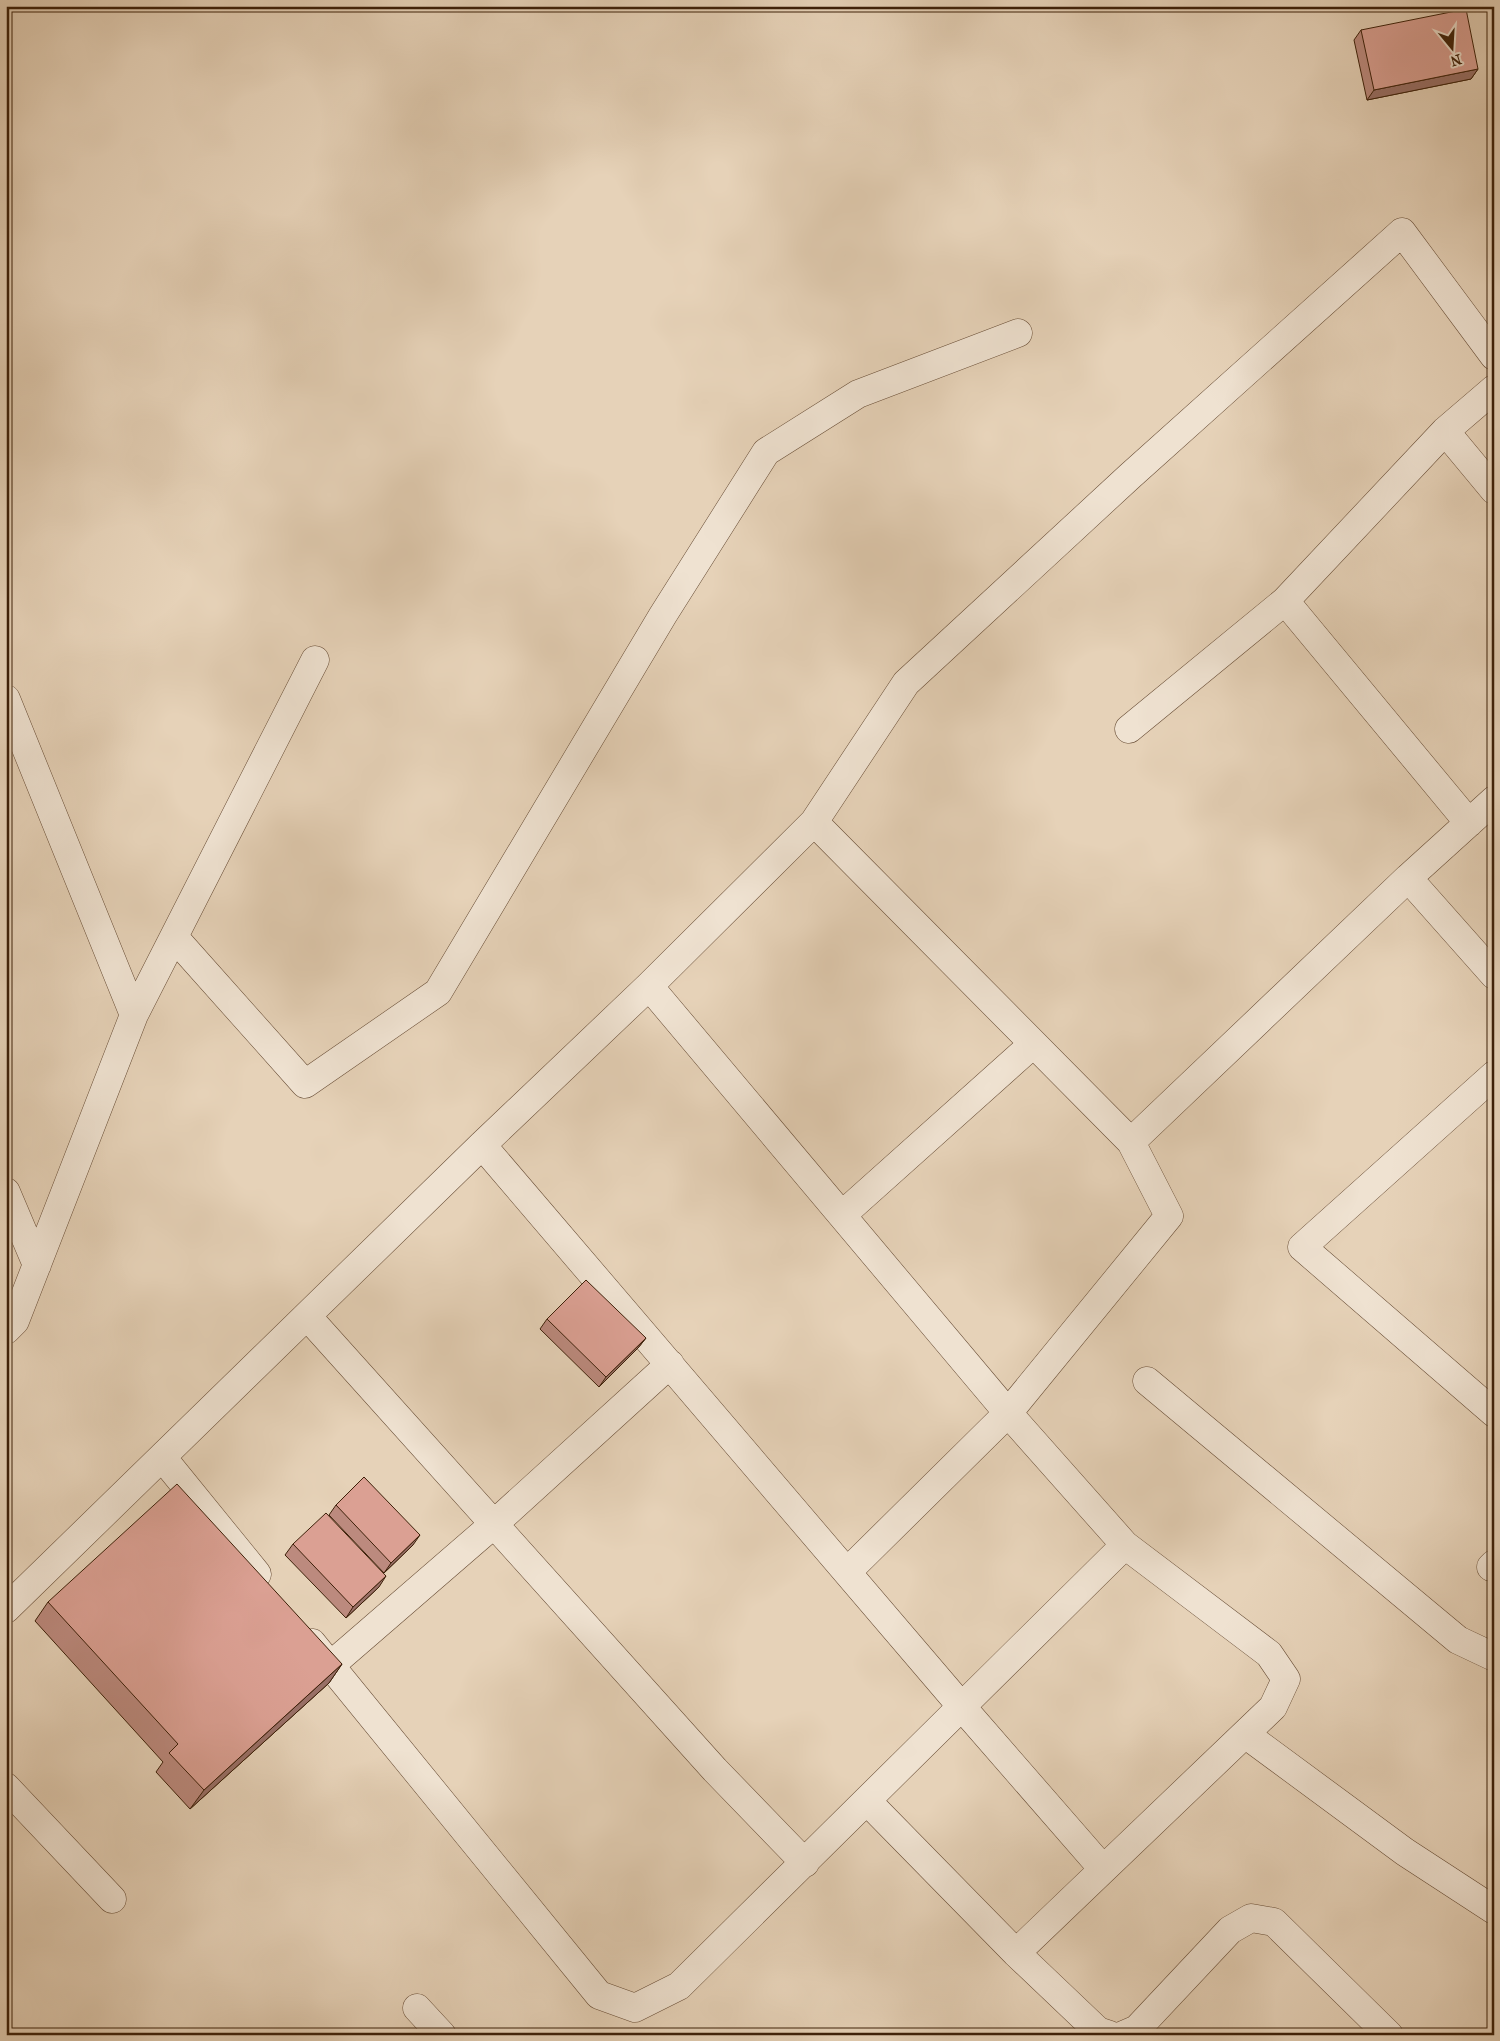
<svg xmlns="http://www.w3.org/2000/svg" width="1500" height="2041" font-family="'IM FELL French Canon',serif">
  <rect width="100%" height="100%" fill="#e6d2b8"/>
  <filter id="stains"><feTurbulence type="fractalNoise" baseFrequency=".004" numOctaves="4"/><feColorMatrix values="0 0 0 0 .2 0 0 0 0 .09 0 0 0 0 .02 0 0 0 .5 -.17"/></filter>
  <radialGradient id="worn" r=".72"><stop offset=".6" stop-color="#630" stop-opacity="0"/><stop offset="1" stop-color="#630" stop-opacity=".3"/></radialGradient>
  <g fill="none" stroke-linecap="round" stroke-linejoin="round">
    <!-- street casing -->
    <g stroke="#674c35" stroke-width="29">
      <path id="street" d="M1445,431L1494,490
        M1285,601L1469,823
        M6,699L134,1015
        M1129,729L1285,601L1445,431L1494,389
        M1494,800L1408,878L1494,975
        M814,822L906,683L1130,476L1402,232L1494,356
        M174,937L305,1084L438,992L663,615L766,452L858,394L1018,333
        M649,986L1008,1413L1125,1545L1269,1654L1286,1679L1273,1707L1016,1953
        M1494,1075L1302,1247L1494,1413
        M1131,1142L1408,878
        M482,1145L962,1707L1103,1869
        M6,1192L37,1265
        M842,1215L1033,1044
        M307,1316L715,1770L805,1863
        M6,1330L15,1321L134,1015L315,660
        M1147,1381L1458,1640L1494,1657
        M162,1457L257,1574
        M1491,1567L1494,1564
        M6,1609L482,1145L649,986L814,822L1131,1142L1169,1216L1008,1413L847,1572
        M312,1643L599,1995L635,2008L679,1986L1125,1545
        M331,1665L494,1524L670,1364
        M1245,1734L1405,1852L1494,1910
        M6,1787L112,1899
        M867,1801L1016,1953L1098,2031L1110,2035
        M417,2008L442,2035
        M1123,2035L1137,2029L1230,1930L1251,1918L1274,1922L1389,2035"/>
    </g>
    <!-- street -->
    <use href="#street" stroke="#efe2d1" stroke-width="28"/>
  </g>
  <!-- wall -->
  <path fill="#bc8a7e" stroke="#3d2009" d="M1361,30L1478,69L1471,79L1367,100L1354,40Z
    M547,1319L646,1338L638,1348L599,1387L540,1329Z
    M336,1505L413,1545L384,1573L329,1515Z
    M293,1544L379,1587L346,1618L285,1555Z
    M48,1602L342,1664L329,1683L190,1809L156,1772L163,1762L35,1621Z"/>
  <!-- shaded-wall -->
  <path fill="#997067" stroke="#3d2009" d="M1478,69L1471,79L1367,100L1374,90Z
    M646,1338L638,1348L599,1387L606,1377Z
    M420,1535L413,1545L384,1573L391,1563Z
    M386,1576L379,1587L346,1618L353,1607Z
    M342,1664L329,1683L190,1809L204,1790Z"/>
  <!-- building -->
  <path fill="#dba093" stroke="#3d2009" d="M1466,9L1478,69L1374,90L1361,30Z
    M586,1280L646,1338L606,1377L547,1319Z
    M364,1477L420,1535L391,1563L336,1505Z
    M177,1484L342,1664L204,1790L169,1753L178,1744L48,1602Z
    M326,1513L386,1576L353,1607L293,1544Z"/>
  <!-- margin -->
  <rect width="1500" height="2041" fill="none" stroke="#e6d2b8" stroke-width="25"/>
  <rect x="8" y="8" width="1485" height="2026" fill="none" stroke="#3d2009" stroke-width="2.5"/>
  <rect x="12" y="12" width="1475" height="2016" fill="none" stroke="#3d2009"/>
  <!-- north arrow -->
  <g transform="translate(1452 48) rotate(162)" stroke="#efe2d1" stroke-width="4" paint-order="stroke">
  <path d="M0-4L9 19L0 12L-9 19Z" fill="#3d2009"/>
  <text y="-8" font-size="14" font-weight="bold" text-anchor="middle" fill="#3d2009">N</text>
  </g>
  <rect width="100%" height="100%" filter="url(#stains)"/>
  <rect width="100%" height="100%" fill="url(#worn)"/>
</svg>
